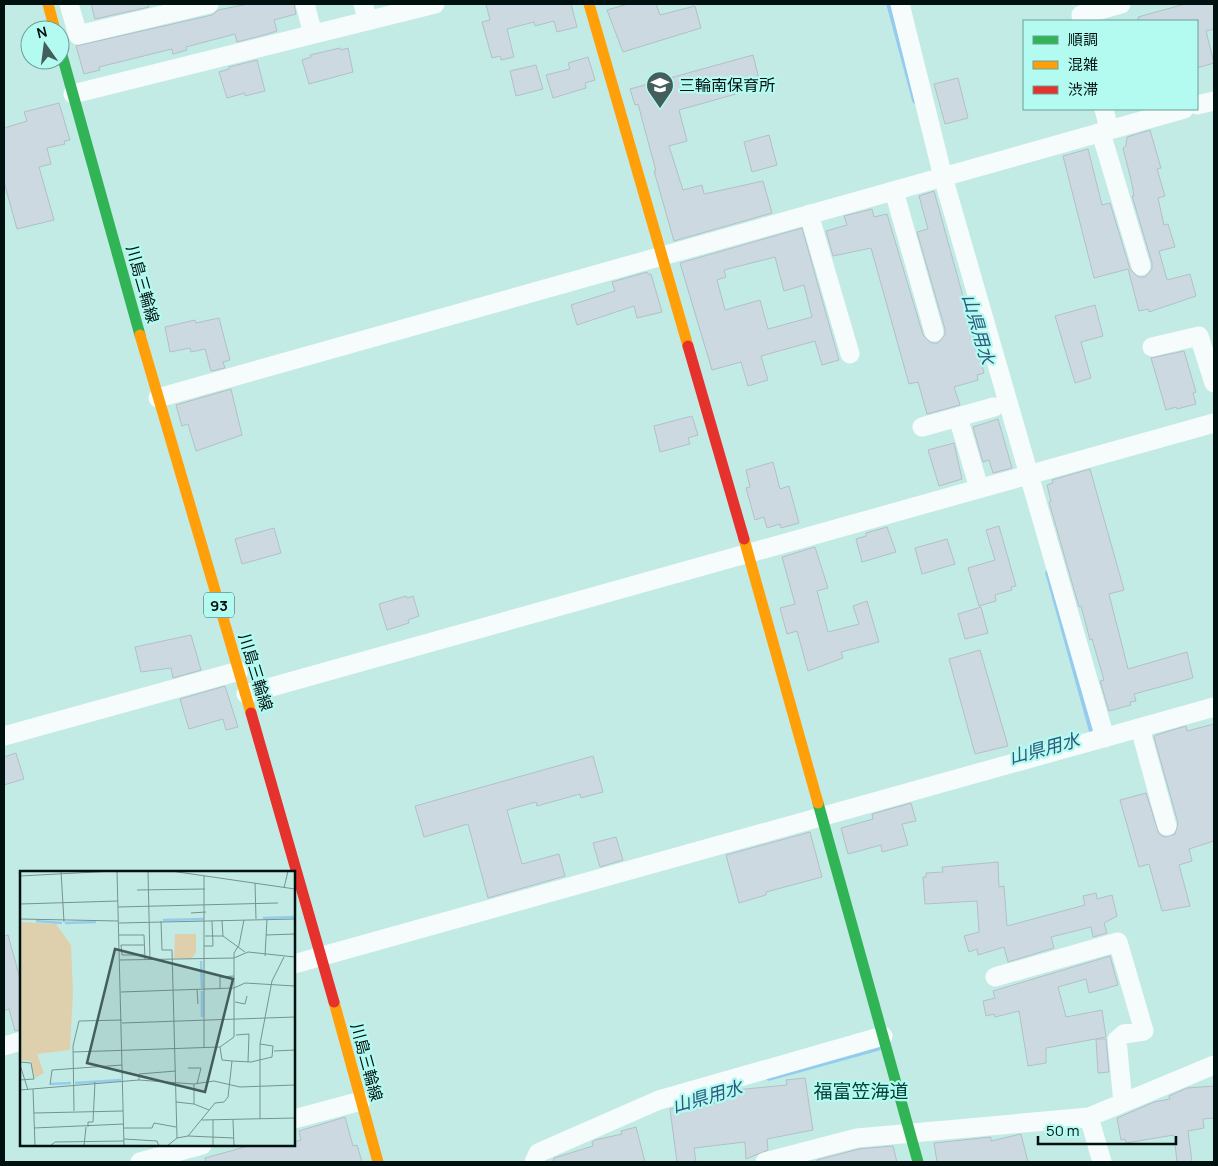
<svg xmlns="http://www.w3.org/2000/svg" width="1218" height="1166" font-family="Manrope,'Noto Sans JP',sans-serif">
  <rect width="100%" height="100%" fill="#c3ebe5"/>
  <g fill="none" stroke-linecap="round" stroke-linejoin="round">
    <!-- stream -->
    <path stroke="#95ccee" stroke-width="5.5" d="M889,4L915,101
      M1048,573L1092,732V735L1089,736
      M769,1078L878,1048"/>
  </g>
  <!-- building -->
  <path fill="#ccd9e1" stroke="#b2c0c6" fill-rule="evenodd" d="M91,4H148L149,7L95,19Z
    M248,4H294L296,14L274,20L277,31L264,35L237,42L235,34L186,47L187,50L173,54L172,49L99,67L100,70L84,74L76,46L212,15L218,10Z
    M486,4H571L577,27L557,32L554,21L535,26L534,22L507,29L514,57L501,60L500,56L492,58L482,22L490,20Z
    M628,4H656L660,15L695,6L701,28L623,52L607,10Z
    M1185,4H1214V29L1206,31L1214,63L1197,68V21H1139L1138,17Z
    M340,48L341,50L348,48L353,72L309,84L302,60L311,57L310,55Z
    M753,55L761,87L679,110L687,141L669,146L683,190L702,185L704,194L763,181L772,213L674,241L654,171H656L638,104L635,105L630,89Z
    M588,57L595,80L585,83L586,88L553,98L546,75L570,69L568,63Z
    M257,60L265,91L245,96V93L227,98L219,72L229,69V67Z
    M536,65L543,89L516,96L510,71Z
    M958,78L968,118L945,124L934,84Z
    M59,103L70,140L64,141L65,144L47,148L51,164L39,167L54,220L17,229L4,182V128L27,121L24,112Z
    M1150,130L1161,168L1157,169L1165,196L1158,198L1164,225L1168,224L1175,247L1159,251L1167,280L1190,274L1196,296L1149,312L1148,309L1139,311L1128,269L1094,278L1063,156L1088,149L1102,205L1110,203L1130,269L1138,277H1145L1152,269V263L1132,196H1134L1132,184L1123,148L1126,146L1127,137Z
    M769,135L777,165L752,172L744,142Z
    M934,191L984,373L977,375L978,380L954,387L960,405L927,414L918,382L909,384L871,248L833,256L826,231L847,225L844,216L872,209L874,217L887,214L923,335L931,343H938L945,335V329L917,232L928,229L919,196Z
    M802,228L839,360L822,365L815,341L761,356L768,380L748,386L741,362L712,370L680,263ZM775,257L784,291L804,285L812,317L768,329L760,300L725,310L717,280L726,277L724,270Z
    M647,272L648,274H651L662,312L637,318L634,306L577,325L571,305L615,291L612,282Z
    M1095,305L1103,336L1081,342L1091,378L1075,383L1055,316Z
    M219,318L230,360L223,362L225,368L211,371L205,349L191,352L190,348L170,352L165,327L195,320L196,323Z
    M1184,351L1196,392L1193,393L1196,404L1177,409L1176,407L1166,410L1151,358Z
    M231,389L242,435L196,451L188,424L182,426L176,405Z
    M692,416L698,435L688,438L690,444L660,452L654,426Z
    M998,419L1012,468L993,473L989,460L983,462L973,427Z
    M954,443L962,479L939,486L928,450Z
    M773,462L780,489L789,486L799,523L781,528L780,524L767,528L764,517L755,520L746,488L750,487L746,470Z
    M1090,469L1124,590L1109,594L1128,669L1187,652L1193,678L1134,694L1136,701L1130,702L1131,705L1109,711L1100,681L1104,680L1092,639L1090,640L1081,606L1079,607L1049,502L1051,501L1047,485L1053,483L1052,480Z
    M999,526L1016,586L1011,587L1012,590L995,595L996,601L979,606L968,568L995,560L986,530Z
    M887,527L896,552L862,562L856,539L866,536V533Z
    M274,528L281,553L242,564L235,539Z
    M947,539L955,564L922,574L915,548Z
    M815,547L828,588L817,591L828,632L859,624L853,606L867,601L879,642L841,652L843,658L808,671L797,631L787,634L780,608L795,604L782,557Z
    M406,596L407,598L413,596L419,616L408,620L409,623L387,630L379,604Z
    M981,607L988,633L965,639L958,614Z
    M191,635L201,670L173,678L171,668L141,672L135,647Z
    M980,650L1008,746L975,754L949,659Z
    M225,686L238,727L226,730L223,719L189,729L180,699Z
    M1214,724V841L1189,849L1192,861L1179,865L1190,906L1162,911L1149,864L1139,867L1120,800L1146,793L1159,834L1165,837L1175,834L1178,823L1154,737L1156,735L1186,726L1187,731Z
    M16,753L24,779L4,785V757Z
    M593,756L603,792L581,798L580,794L537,806L536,802L507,810L522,864L559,854L565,876L488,898L468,824L424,837L415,806Z
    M911,803L916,821L902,824L908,845L882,852L881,845L848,854L841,828L873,819L872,814Z
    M810,832L822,877L766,892V895L739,903L726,855Z
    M616,837L623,860L600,867L593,843Z
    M998,862L999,887L1004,886L1007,926L1085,905L1083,896L1096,893L1097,899L1112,895L1117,916L1104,923L1107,933L1093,937L1091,927L1051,937L1054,948L1008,962L1004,947L978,955L977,949L969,952L964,936L979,932L977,901L925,904L923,877H926V873L943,872L942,867Z
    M8,935L21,982V1030L15,1031L9,1009L4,1011V936Z
    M1110,956L1118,985L1089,993L1086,979L1058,987L1066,1017L1102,1010L1106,1037L1046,1048V1063L1028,1066L1019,1011L995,1017L994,1014L986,1016L983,1001L995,998L993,991Z
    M1096,1039H1106L1109,1072L1098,1073Z
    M805,1078L813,1130L767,1139L768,1150L746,1159L745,1142L694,1148L696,1162H677L670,1109L715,1103L714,1096L731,1094V1091L735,1090L787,1085L786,1080Z
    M1214,1086V1118L1203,1119L1204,1128L1188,1131L1192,1162H1177L1174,1135L1126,1143L1125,1139L1121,1140L1117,1118L1154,1102L1170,1099L1169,1096L1187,1088Z
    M345,1117L353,1146L357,1145L362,1162H206L205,1158L252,1145H294V1142L301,1140L299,1131Z
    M636,1127L645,1162H553L554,1158L593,1146L592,1142L595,1140L622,1134L621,1131Z
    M1021,1134L1028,1162H937L934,1143L991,1137V1141Z
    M893,1146L897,1162H817V1160L859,1149Z"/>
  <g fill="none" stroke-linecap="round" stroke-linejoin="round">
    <!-- street -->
    <path stroke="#f6fcfb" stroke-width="19" d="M69,4L78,35L209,4
      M305,4L313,34
      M363,4L368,21
      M900,4L943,177L1105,738
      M1083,21L1081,15L1121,4
      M73,94L435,4
      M1197,105L1214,101
      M1104,109L1109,129
      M1101,133L1141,266
      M894,191L934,332
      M809,214L850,354
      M1152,347L1199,336L1214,383
      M158,398L1184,109
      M958,417L979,488
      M922,427L994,407
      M246,694L1214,423
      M1140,728L1167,826
      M4,736L239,671
      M294,964L1214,707
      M995,977L1118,942L1144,1031L1124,1034L1117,1040L1123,1103
      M4,1046L21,1041
      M1089,1117L1102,1162
      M294,1119L361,1101
      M140,1162L202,1145
      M534,1162L538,1153L659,1100L883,1036
      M765,1162L857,1138L1089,1117L1214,1065"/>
    <!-- fast -->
    <path stroke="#30b455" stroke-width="11" d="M60,48L140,335
      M818,803L918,1162"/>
    <!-- slow -->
    <path stroke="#ff9f0a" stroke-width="11" d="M48,4L55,30
      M589,4L688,346
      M140,335L251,713
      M744,539L818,803
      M334,1002L378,1162"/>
    <!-- jam -->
    <path stroke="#e5322d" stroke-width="11" d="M688,346L744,539
      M251,713L334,1002"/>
  </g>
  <!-- icons -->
  <defs>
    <g id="school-pin" transform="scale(1.4375)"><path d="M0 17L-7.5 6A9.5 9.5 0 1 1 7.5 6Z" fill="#445e5b" stroke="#b3fbf1"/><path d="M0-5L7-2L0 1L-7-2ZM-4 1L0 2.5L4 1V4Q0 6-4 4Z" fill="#fff"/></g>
  </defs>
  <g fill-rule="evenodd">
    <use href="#school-pin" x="660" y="85"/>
  </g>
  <g text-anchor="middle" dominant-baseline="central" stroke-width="4.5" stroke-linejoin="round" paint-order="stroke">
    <!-- shield labels -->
    <rect fill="#b3fbf1" stroke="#365854" stroke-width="1" x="204" y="592.5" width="30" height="25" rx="4"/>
    <g font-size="15" font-weight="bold" fill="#001210">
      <text x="219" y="605">93</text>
    </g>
    <!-- poi labels -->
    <g font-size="16" fill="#001210" stroke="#b3fbf1" text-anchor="start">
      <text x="679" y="85">三輪南保育所</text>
    </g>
    <!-- street labels -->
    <g font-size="16" fill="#001210" stroke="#b3fbf1">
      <text transform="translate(143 284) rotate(74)">川島三輪線</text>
      <text transform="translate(256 672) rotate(73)">川島三輪線</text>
      <text transform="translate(367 1062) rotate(75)">川島三輪線</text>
    </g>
    <!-- water labels -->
    <g font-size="18" font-style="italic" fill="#2d597d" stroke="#b3fbf1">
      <text transform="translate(979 329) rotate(74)">山県用水</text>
      <text transform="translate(1044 748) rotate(-15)">山県用水</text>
      <text transform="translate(707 1096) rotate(-16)">山県用水</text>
    </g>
    <!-- quarter labels -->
    <g font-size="19" fill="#03413b" stroke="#b3fbf1">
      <text x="861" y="1091">福富笠海道</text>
    </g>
  </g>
  <!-- overview -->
  <g transform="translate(20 871)">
    <rect width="275" height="275" fill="#c3ebe5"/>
    <path d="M0,51L36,53L51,74L53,122L50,179L17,183L24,202L15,207L11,190L0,189ZM155,63H176V81L172,87H154Z" fill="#ded0ad"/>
    <path fill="none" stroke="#95ccee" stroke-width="2.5" d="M243,47L275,46M143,49L184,48M16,50L42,52M45,52L76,51M181,90L182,117M182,120V146M55,212L101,209M31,213L51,212"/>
    <path fill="none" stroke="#759490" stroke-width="1" d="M41,0L44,51M97,0L104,275M128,0L130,89M151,0L275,18M0,5L94,0M235,12L236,48M264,17L268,0M117,19L185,18M0,33L98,30M98,36L258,32M171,42L186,41M0,48L98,50M202,49L203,65M141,50L142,79H152L157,267M99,52L275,48M99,64H124L125,89M246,64L275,63M185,65H203L225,81M124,74H101L102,84H124M184,75H193L192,50M245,85L247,48M100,89L214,87L228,81L275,86M177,118L178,133M200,118V106L214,105M101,121L214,117L225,112L275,115M215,131L225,133L227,125M102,152L275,146M216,164L229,163L228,191M200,176L202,189L212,190M184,177V5M254,180L275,179M53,181L200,176L214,166V82L219,74L224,49M0,191L11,192L14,208L0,209M0,194L8,219M168,197H181L177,213M119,209V203L156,200M174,213V233M30,214L32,199L102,194M13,218L15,275M0,219L119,209L174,213L194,210L220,216L275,214M156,231L174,233L189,239M54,240L53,175L59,150L102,149M14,242L103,240M240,248V173L252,110L264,86M182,249L275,247M193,249V275M213,249L214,275M68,256V251H73L75,211M14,257L104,253M104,257H132L134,252L156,256M168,265L195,232L204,231L208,226L212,190L231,191L252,186L253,175L240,173M104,268L137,270L139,275M30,275L35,271L104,270M64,275L66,256M147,275L157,267L168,265L214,267"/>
    <path fill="#445e5b" fill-opacity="0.15" stroke="#445e5b" stroke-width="2.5" d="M95,78L213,108L185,221L67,192Z"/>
    <rect width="275" height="275" fill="none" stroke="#001210" stroke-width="2.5"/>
  </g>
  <!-- border -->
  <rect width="1218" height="1166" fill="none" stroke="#001210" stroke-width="10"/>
  <!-- legend -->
  <rect x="1023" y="20" width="175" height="90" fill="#b3fbf1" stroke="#6b9e97"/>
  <rect x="1033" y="36" width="25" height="8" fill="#30b455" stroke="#6b9e97"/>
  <text x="1068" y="45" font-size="15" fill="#001210">順調</text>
  <rect x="1033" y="61" width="25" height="8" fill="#ff9f0a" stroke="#6b9e97"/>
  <text x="1068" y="70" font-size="15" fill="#001210">混雑</text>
  <rect x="1033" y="86" width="25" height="8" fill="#e5322d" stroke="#6b9e97"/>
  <text x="1068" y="95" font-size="15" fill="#001210">渋滞</text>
  <!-- north arrow -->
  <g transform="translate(45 45) rotate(346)"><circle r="24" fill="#b3fbf1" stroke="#6b9e97"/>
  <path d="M0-4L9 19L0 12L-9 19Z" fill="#445e5b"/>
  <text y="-8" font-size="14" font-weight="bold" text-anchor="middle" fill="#001210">N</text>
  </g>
  <!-- scale -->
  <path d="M1038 1136v8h138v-8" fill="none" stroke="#001210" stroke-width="2.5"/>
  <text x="1046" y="1136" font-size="15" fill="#001210" stroke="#b3fbf1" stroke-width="4" paint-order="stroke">50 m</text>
</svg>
